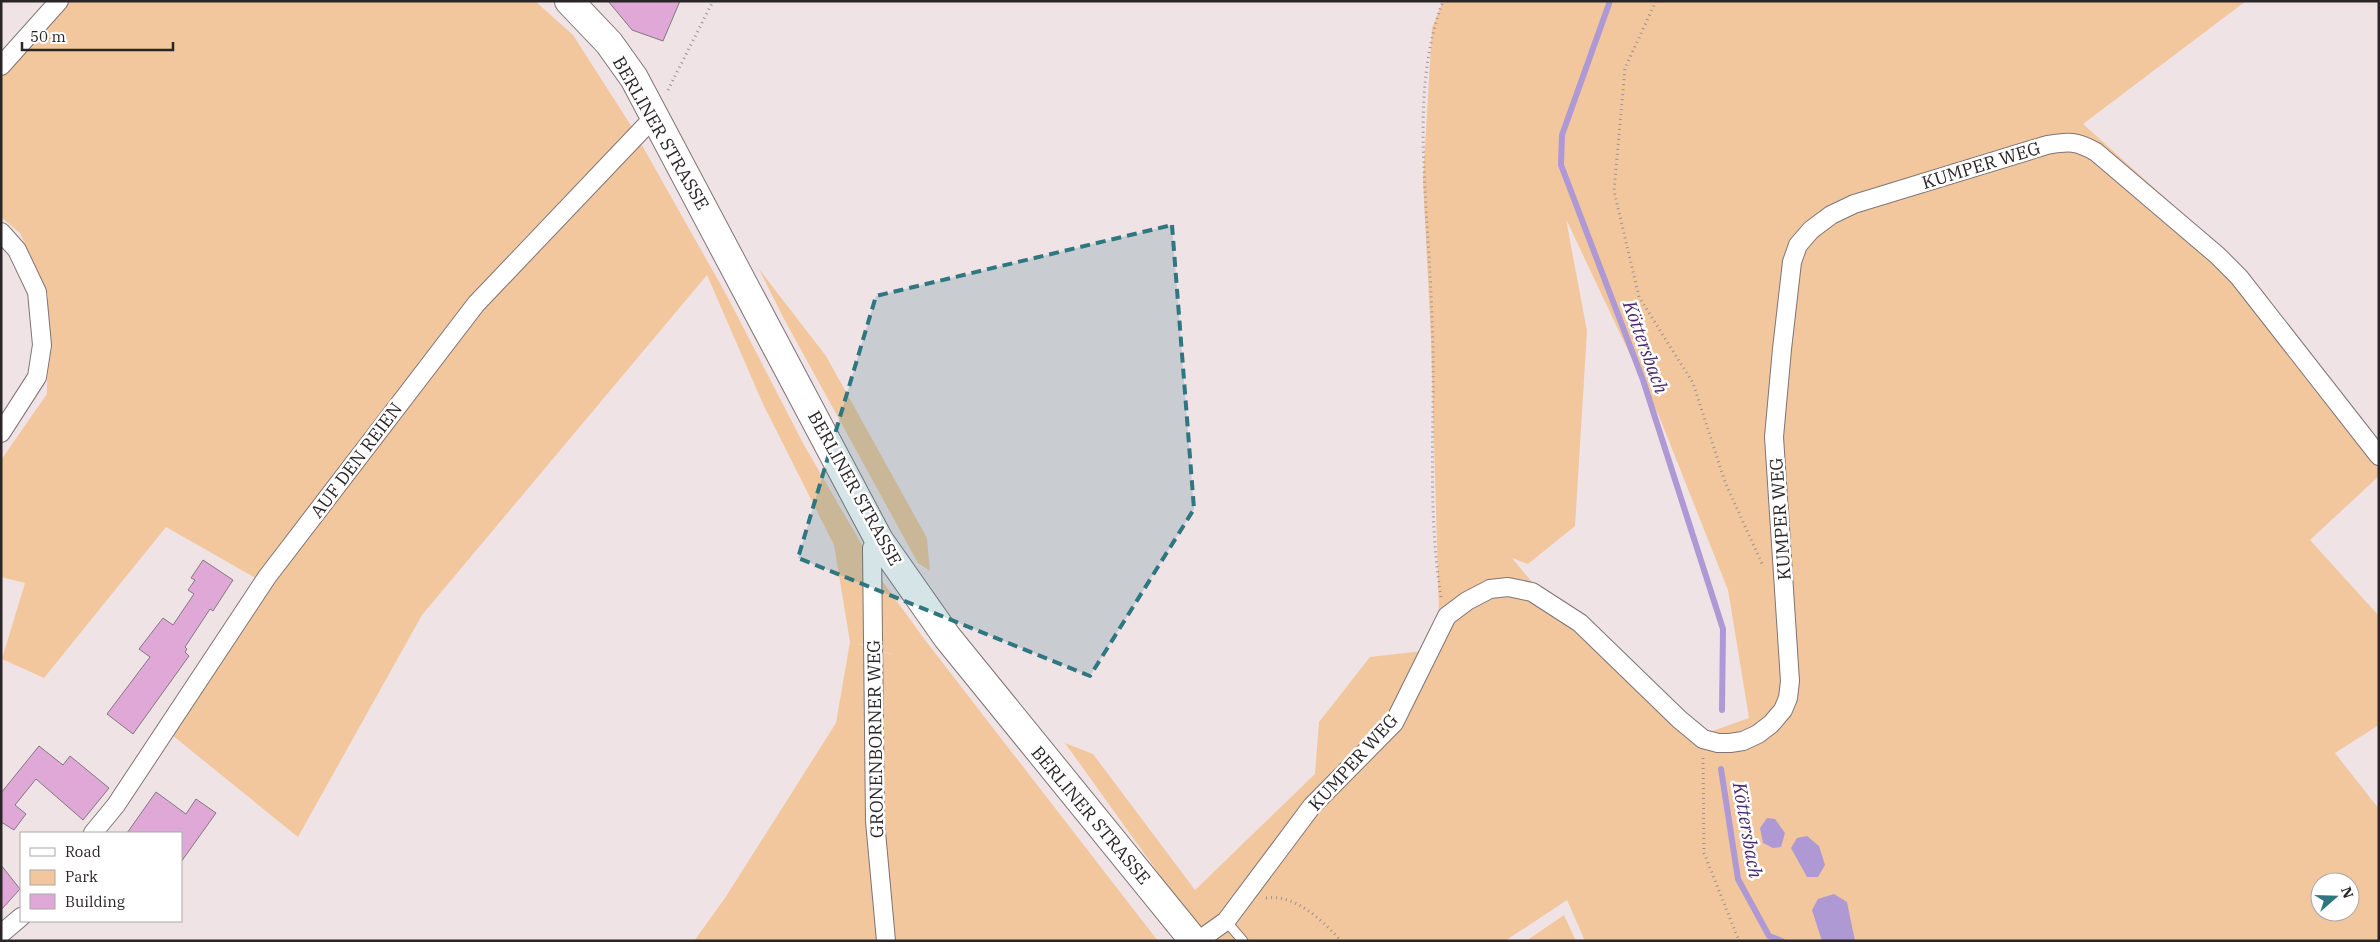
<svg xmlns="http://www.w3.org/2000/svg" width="2380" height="942" font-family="'IBM Plex Serif',serif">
  <rect width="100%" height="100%" fill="#f0e3e6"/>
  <!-- green -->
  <path fill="#f2c79d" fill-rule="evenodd" d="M68,1H535L573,35L630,124L727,296L804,445L869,557L867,645L858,644L893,655L878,649L880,578L925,640L1158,941H694L725,898L836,723L850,642L834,545L763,404L707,275L422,615L298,837L172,735L268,585L166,527L44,678L2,659L25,583L1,577V460L47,394L48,295L20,233L1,217V75Z
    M1443,1H2246L2083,124L2222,249L2379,443V476L2310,540L2379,616V725L2335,753L2379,809V941H1585L1567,900L1505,941H1207L1065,743L1093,754L1195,890L1315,774L1319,722L1370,657L1440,649L1431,338L1423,181L1432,28ZM1566,219L1659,416L1728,590L1749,718L1690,739L1565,622L1512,558L1528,564L1575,526L1587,331ZM2320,882H2350V912H2320Z
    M759,269L826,356L927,538L930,571L918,563L783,317Z
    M1564,915L1576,941H1526Z"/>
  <!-- water -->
  <path fill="#ae99d5" d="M1767,818L1775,819L1785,833L1781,847L1773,848L1763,843L1760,828Z
    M1807,836L1819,846L1825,865L1818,877H1807L1791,848L1797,838Z
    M1834,894L1847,902L1855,941H1822L1812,910L1818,899Z"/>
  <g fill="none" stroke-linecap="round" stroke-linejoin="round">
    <!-- stream -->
    <path stroke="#ae99d5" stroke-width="6" d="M1610,1L1562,135L1561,165L1643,380L1723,629L1722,710
      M1721,769L1738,879L1769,936L1782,941"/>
  </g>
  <!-- building -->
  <path fill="#dfa8d6" stroke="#817980" d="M608,1H680L663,41L632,30Z
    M203,560L233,580L213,611L210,609L185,647L187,649L185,652L189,656L133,734L107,714L150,657L139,649L163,618L173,625L194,594L188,590L195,580L191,578Z
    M39,746L63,765L70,756L109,788L83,820L36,779L15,805L26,814L14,830L1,822V793Z
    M156,792L186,814L196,799L216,813L181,862V833H127Z
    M1,865L20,889L1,910Z"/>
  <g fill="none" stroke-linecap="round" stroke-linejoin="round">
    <!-- service casing -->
    <g stroke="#7f7476" stroke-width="11">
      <path id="service" d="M1226,921L1243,941"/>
    </g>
    <!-- minor casing -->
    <g stroke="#7f7476" stroke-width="20">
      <path id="minor" d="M1,66L59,1
        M1,232L17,250L37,292L42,345L37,377L1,433
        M879,540L872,548L875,821L886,941
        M93,833L116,805L267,577L476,304L655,116
        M1,934L21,917
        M1198,941L1226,921L1312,806L1394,723L1447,616L1467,601L1490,589L1508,587L1532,592L1580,623L1679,719L1703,739L1718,743H1730L1743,741L1758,734L1771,724L1783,710L1788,698L1790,681L1774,437L1782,349L1792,262L1798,245L1811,230L1831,215L1854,204L2047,145C2069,141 2077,141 2096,152L2217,255L2239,277L2379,456"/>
    </g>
    <!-- primary casing -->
    <g stroke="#7f7476" stroke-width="30">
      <path id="primary" d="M569,1L609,43L634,78L879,540L947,637L1194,941"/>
    </g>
    <!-- path -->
    <path stroke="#9c9294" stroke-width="3" stroke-dasharray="1 4" stroke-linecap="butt" d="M1656,1L1625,68L1614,191L1639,297L1693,383L1725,482L1763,566
      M668,90L713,1
      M1441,597C1428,517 1434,433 1433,351C1432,309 1430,268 1427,226C1423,150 1416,74 1443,1
      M1703,758L1704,853L1739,941
      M1266,898C1296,894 1323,921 1341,941"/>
    <!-- service -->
    <use href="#service" stroke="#fff" stroke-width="9"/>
    <!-- minor -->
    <use href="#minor" stroke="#fff" stroke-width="18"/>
    <!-- primary -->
    <use href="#primary" stroke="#fff" stroke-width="28"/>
  </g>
  <!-- marked area -->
  <path fill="#2f7780" fill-opacity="0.2" stroke="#2f7780" stroke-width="4" stroke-dasharray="10 6" stroke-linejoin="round" d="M1172,225L1194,509L1090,676L798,558L876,296Z"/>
  <g text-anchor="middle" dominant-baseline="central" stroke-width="5" stroke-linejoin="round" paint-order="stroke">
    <!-- street labels -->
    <g font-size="18" fill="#2a2526" stroke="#fff">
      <text transform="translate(661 133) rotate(60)">BERLINER STRASSE</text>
      <text transform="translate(1981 165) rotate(-17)">KUMPER WEG</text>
      <text transform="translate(356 460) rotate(-53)">AUF DEN REIEN</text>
      <text transform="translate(855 488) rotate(61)">BERLINER STRASSE</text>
      <text transform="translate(1780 519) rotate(-94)">KUMPER WEG</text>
      <text transform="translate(875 739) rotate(-91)">GRONENBORNER WEG</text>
      <text transform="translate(1353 762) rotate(-48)">KUMPER WEG</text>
      <text transform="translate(1091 815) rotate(50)">BERLINER STRASSE</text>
    </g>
    <!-- water labels -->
    <g font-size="19" font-style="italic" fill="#482970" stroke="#fff">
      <text transform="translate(1646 347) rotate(70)">Köttersbach</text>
      <text transform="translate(1748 830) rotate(80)">Köttersbach</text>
    </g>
  </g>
  <!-- border -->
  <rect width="2380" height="942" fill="none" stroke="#2a2526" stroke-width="5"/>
  <!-- legend -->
  <rect x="20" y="832" width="162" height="90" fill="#ffffff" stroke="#aaa8a8"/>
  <rect x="30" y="848" width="25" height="8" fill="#ffffff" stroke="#aaa8a8"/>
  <text x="65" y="857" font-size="15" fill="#2a2526">Road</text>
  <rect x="30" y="870" width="25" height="15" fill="#f2c79d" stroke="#aaa8a8"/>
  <text x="65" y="882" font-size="15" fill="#2a2526">Park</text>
  <rect x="30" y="894" width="25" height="15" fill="#dfa8d6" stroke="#aaa8a8"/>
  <text x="65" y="907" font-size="15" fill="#2a2526">Building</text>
  <!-- north arrow -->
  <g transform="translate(2335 897) rotate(70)"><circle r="24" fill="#ffffff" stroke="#aaa8a8"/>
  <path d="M0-4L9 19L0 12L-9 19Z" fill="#2f7780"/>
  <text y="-8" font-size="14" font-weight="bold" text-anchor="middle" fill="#2a2526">N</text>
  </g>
  <!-- scale -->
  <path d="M22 42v8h151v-8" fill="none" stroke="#2a2526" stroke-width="2.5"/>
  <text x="30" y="42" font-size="15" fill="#2a2526" stroke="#ffffff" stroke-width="4" paint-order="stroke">50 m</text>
</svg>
